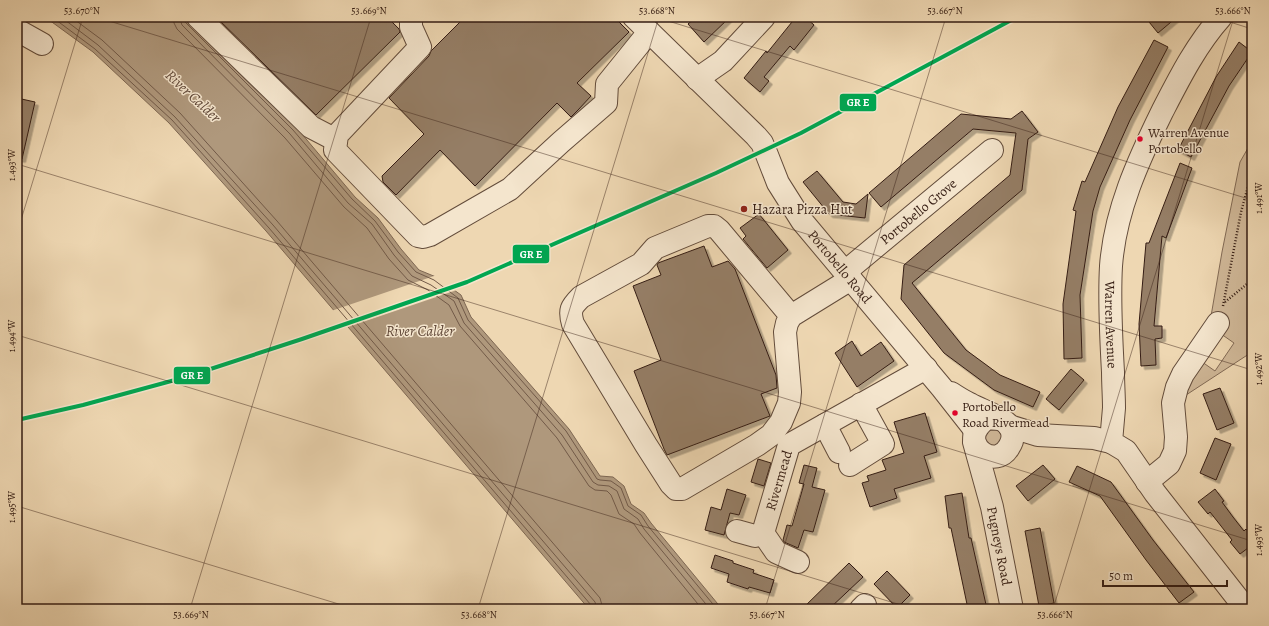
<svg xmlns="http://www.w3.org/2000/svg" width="1269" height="626" font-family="Alegreya,serif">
  <defs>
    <filter id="shadow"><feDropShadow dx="3.5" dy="3.5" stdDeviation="0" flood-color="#0004"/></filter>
  </defs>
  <rect width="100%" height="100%" fill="#eed7b2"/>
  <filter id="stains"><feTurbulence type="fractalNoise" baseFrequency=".005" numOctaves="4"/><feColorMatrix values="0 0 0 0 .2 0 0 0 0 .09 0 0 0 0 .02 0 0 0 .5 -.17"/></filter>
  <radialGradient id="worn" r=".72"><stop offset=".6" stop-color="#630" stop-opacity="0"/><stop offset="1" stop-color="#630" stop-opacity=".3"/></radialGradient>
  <!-- green -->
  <path fill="#cfb797" stroke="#826a55" d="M1252,141V352L1183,397L1195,357L1215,371L1234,343L1214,329L1210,322L1222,252L1240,162Z
    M1009,426L997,457L975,430Z"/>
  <!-- water -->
  <path fill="#af987c" stroke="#7e6752" d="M45,17H187L296,127L355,197L378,218L401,249L419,270L436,277L461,295L471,317L569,429L600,476L613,477L624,486L631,504L644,513L651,523L722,609H589L266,231L169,123L93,52Z"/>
  <!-- pier -->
  <path fill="#eed7b2" d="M437,275L457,290L345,328L331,311Z"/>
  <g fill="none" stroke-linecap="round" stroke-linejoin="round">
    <!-- shore -->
    <path stroke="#725a48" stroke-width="1" d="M52,17L95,49L172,120L269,228L591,605L592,609
      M61,17L98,45L175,117L273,225L595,602L597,609
      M71,17L102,40L180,113L277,221L600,598L603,609
      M173,17L174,23L177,29L285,138L344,207L367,228L389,259L408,280L428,290L449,305L460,326L557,438L589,486L595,490L607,491L611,495L619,514L634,524L640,533L702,609
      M179,17L182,25L290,134L348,203L372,224L394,255L412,276L431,285L454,301L464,323L562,435L593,482L598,485L609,486L617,491L624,509L638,519L644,529L710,609
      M184,17L185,22L293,130L352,199L375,221L398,252L416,272L434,280L458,298L468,320L566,431L597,479L600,480L611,481L621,488L628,506L641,515L648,526L717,609"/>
  </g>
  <!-- building -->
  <path fill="#957e66" stroke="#351d13" filter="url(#shadow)" d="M216,17H387L399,29L400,32L316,115Z
    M465,17H614L629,32L577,83L591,96L578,110L571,117L557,103L475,186L440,150L396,195L383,182L382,176L424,134L389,98L429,56L431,51Z
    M696,17H730L704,42L688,24Z
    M796,17H805L814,25L794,50L790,46L764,77L769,81L760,92L744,78L766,51L767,53Z
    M1145,17H1177L1158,33Z
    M1154,40L1168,47L1130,120L1100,187L1093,211L1080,295L1082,358L1064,359L1063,304L1076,211L1073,210L1082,181L1085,182L1118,107Z
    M1239,42L1252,52L1229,86L1191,157L1178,150L1216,77Z
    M17,98L35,102L22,159L17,158Z
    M1022,111L1038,132L1028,139L1022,190L912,283L966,350L1000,375L1040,392L1033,407L994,390L944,353L901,299L904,265L1010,175L1016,133L973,129L881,207L869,193L961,114L1011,119Z
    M1180,163L1192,168L1166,238L1162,236L1154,326H1162V338L1155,339L1156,365L1141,366L1139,324L1146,243H1149Z
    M817,171L843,202L856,204L868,194L865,218L829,214L803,182Z
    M759,214L788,250L767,268L743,239L746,236L740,228Z
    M704,246L712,267L728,261L735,269L776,375L777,388L761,394L770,416L667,455L664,449L634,371L661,360L633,286L661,275L657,265L658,263Z
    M852,341L861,356L881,342L894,361L857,387L835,353Z
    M1071,369L1084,380L1059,410L1046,399Z
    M1220,388L1234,423L1217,430L1203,394Z
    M925,413L937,452L924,456L931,478L894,489L897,498L870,507L862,483L869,481L867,476L886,470L882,460L904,453L894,422Z
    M1215,438L1231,444L1216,480L1200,473Z
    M758,459L771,463L764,486L751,482Z
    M804,465L817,468L812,487L825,490L813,532L804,530L798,548L784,542L783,540L787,525L792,526L804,484L799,483Z
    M1043,465L1055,479L1028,501L1016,486Z
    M1077,466L1111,482L1153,540L1194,592L1179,603L1146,560L1100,496L1069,482Z
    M727,489L746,495L739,515L730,513L724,535L705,530L711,507L721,510Z
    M1215,489L1224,501L1222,502L1233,517L1244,531L1246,529L1252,536V545L1240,554L1230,542L1232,540L1210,512L1208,514L1198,502Z
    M962,493L969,538H971L987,609H968L951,528H949L945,496Z
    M1040,528L1054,603L1039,606L1025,531Z
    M715,555L733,561V563L754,570L753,573L774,580L770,593L749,587L748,589L727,582L729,574L711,568Z
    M849,563L863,577L829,609H802Z
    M887,571L910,595L897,608L874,584Z"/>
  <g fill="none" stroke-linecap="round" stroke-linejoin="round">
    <!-- minor casing -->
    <g stroke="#634c3b" stroke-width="24">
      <g id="minor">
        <path d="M198,17L311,127L336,140"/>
        <path d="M412,17L411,19V27L420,47L337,135L335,150L418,236L423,237L430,235L510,189L561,142L606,103L607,84L649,32"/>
        <path id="s1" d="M634,17L756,136L762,143L767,155L778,183L802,221L942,388L975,430"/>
        <path id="s2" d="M1221,17C1196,45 1179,79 1162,112C1138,161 1115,211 1111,266C1109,301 1111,337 1113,372C1113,384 1114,396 1114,408C1113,419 1112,431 1111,442L1126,451L1155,493L1246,609"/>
        <path d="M17,30L42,44"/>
        <path d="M697,79L723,61L764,17"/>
        <path id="s3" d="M845,272L992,150"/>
        <path d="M791,316L719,230L714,226H708L655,248L641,264L581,297C571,307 569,310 573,324L646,445L671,484L676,489H682L757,445L771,435L781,422L789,403L790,392L785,332L787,323L791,316L851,279"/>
        <path d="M951,393C957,397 963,401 970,404C980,410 1004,417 1010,427C1014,434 1013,441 1009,447C996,470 963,447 978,427C980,424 984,420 987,419C991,418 996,419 1000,419"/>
        <path d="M825,425L839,452"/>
        <path d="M1009,426L1038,435L1094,438L1111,442"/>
        <path id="s4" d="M974,442L992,507L1012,609"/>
        <path d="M850,465L883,444L861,404"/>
        <path d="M1147,482L1169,464L1175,451L1176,437L1173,403L1177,387L1183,374L1218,323"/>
        <path d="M737,531L755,536L763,533"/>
        <path id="s5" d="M798,562L776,552L763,533L789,445L926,368"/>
        <path d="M861,609L865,605"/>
      </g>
    </g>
    <!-- path -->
    <path stroke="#351d13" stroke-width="2.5" stroke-dasharray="1 2" stroke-linecap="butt" d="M1246,194L1252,195
      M1225,302L1252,280
      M1223,306L1241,212L1252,172"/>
    <!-- minor -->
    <use href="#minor" stroke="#f4e5cd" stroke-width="22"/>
    <!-- rail-1 casing -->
    <g stroke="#f4e5cd" stroke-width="7">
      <path id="rail-1" d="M17,420L83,405L186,377L302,339L467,282L716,173L801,133L1017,17"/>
    </g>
    <!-- rail-1 -->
    <use href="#rail-1" stroke="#00a651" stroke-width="4"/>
  </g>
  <!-- ticks -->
  <path fill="none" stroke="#351d13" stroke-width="1" stroke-opacity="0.45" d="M96,17L1252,370M655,17L1252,200M1214,17L1252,29M17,164L1252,541M17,233L83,17M17,335L914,609M17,506L355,609M190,609L371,17M478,609L659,17M765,609L946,17M1053,609L1234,17"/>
  <!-- markers -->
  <g fill="#e4002b" stroke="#f4e5cd" stroke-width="1.5">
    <circle cx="1140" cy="139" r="3.5"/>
    <circle cx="955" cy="413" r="3.5"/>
  </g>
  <circle fill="#8f2418" stroke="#f4e5cd" stroke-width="1.5" cx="744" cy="209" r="4"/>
  <g text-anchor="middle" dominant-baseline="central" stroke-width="3" stroke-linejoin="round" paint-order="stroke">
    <!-- bus labels -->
    <g font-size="13" fill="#351d13" stroke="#f4e5cd" text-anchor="start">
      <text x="1148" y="132">Warren Avenue<tspan x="1148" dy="16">Portobello</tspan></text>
      <text x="962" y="406">Portobello<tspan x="962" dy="16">Road Rivermead</tspan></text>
    </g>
    <!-- poi labels -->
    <g font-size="14" fill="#351d13" stroke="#f4e5cd" text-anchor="start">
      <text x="752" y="209">Hazara Pizza Hut</text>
    </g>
    <!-- street labels -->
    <g font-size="14" fill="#351d13" stroke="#f4e5cd">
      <text stroke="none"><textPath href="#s3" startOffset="95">Portobello Grove</textPath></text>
      <text stroke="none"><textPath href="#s1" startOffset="327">Portobello Road</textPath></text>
      <text stroke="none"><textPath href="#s2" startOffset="334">Warren Avenue</textPath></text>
      <text stroke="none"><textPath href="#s5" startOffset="102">Rivermead</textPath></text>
      <text stroke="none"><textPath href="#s4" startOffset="107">Pugneys Road</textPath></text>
    </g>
    <!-- water labels -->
    <g font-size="15" font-style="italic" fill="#604838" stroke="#f4e5cd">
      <text transform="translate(193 96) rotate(43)">River Calder</text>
      <text x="420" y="331">River Calder</text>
    </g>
  </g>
  <g stroke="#f4e5cd" stroke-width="1.5">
    <rect x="839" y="93" width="38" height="19" rx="4" fill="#00a651"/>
    <rect x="512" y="244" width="38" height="20" rx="4" fill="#00a651"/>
    <rect x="173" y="366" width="38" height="19" rx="4" fill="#00a651"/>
  </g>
  <g font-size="11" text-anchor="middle" font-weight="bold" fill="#fff">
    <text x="858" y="106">GR E</text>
    <text x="531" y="258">GR E</text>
    <text x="192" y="379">GR E</text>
  </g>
  <!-- margin -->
  <rect width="1269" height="626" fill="none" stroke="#eed7b2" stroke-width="44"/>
  <!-- scale -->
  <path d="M1103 580v6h124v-6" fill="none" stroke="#351d13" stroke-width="2"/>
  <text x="1109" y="580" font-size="12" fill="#351d13" stroke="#f4e5cd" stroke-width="3" paint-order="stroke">50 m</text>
  <rect x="22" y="22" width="1225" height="582" fill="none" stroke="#351d13" stroke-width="1.5"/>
  <g font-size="10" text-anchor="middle" fill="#351d13">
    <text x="82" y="14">53.670°N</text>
    <text x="369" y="14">53.669°N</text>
    <text x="657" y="14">53.668°N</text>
    <text x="945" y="14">53.667°N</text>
    <text x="1233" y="14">53.666°N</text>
    <text transform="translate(11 165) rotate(-90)" y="4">1.493°W</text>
    <text transform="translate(1258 198) rotate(-90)" y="4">1.491°W</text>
    <text transform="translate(11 336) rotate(-90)" y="4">1.494°W</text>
    <text transform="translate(1258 369) rotate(-90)" y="4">1.492°W</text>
    <text transform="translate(11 507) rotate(-90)" y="4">1.495°W</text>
    <text transform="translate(1258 540) rotate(-90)" y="4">1.493°W</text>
    <text x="191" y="618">53.669°N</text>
    <text x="479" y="618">53.668°N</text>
    <text x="767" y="618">53.667°N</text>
    <text x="1055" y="618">53.666°N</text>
  </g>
  <rect width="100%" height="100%" filter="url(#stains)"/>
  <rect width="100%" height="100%" fill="url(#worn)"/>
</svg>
